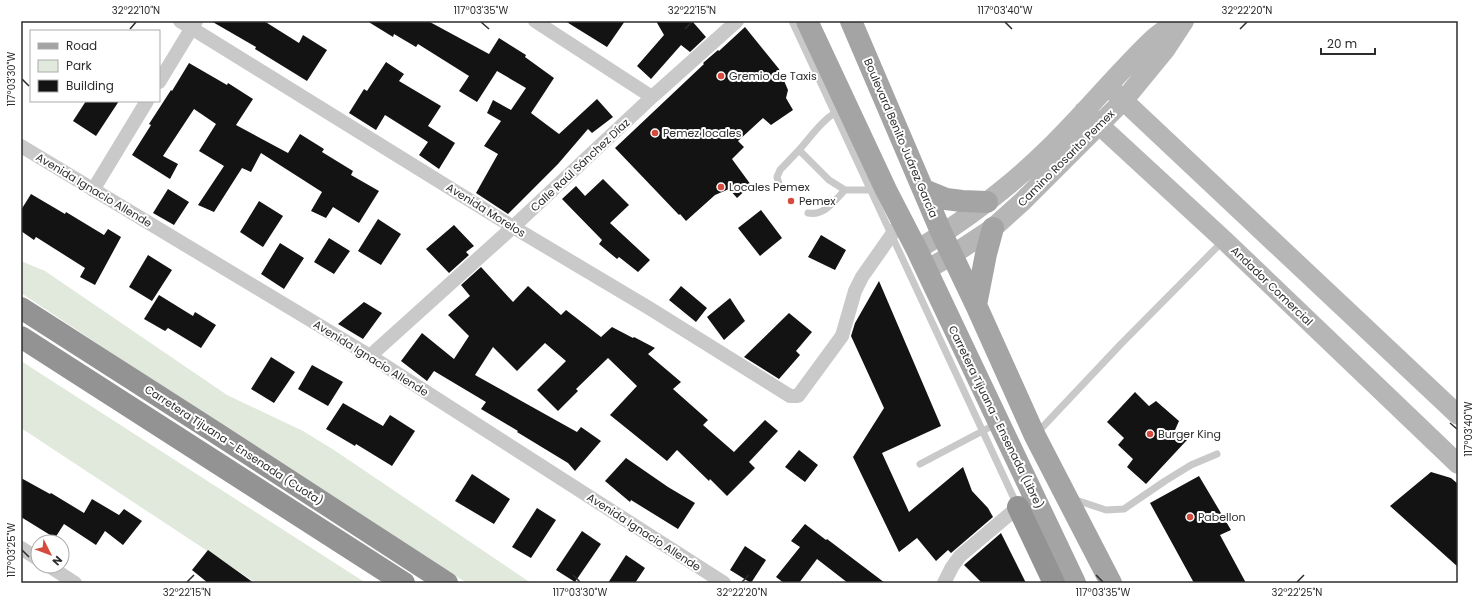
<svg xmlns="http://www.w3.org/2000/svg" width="1479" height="604" font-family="Poppins,sans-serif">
  <rect width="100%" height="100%" fill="#fff"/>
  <!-- green -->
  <path fill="#e0e9db" d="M21,261L45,271L227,395L303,431L334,450L531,583H467L343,506L21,293Z
    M21,361L366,583H256L21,428Z"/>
  <!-- building -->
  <path fill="#131313" d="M211,21H264L299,43L303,35L327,50L307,81L255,49L256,47Z
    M367,21H428L489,54L499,38L526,55L525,57L554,78L531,113L559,134L597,99L613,117L592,133L588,129L558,164L508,214L476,193L498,154L484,146L501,121L487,113L493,100L511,110L526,88L497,71L477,102L459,91L469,76L418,44L416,47L394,34L393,37Z
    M565,21H625L607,47Z
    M656,21H692L706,37L690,52L681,45L651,79L637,66L664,35Z
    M745,27L779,69L788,90L786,98L793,110L771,125L763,118L738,141L744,147L732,159L751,185L737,198L729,189L715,195L686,221L680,214L679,215L615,148L704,64L703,63L718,50L719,51Z
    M386,62L404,74L399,81L441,106L428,126L455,143L439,169L419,155L428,142L385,115L376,130L349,113L364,89L367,91Z
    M189,63L227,85L228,83L253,99L236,125L288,153L300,134L324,149L322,152L353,171L351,175L379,191L359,223L333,207L326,218L311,211L322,192L261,153L251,172L242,168L214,212L198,205L224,166L199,151L216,124L194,109L163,156L178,164L170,179L132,155L151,125L149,124L171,90L172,91Z
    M86,101H119L96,136L73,121Z
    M603,179L629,205L610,223L650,260L638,272L619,257L617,259L599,244L602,240L562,199L576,186L585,196Z
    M168,189L189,202L174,225L153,213Z
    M31,194L65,214L66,212L104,235L108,229L121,237L95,285L80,277L85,268L36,237L34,240L21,231V210Z
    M259,201L283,216L263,247L240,232Z
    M761,210L782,238L760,256L738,228Z
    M378,219L401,234L381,265L358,251Z
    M454,225L474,246L466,252L469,255L449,273L426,249Z
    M821,235L846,250L835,270L808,257Z
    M329,238L350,251L334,274L314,262Z
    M280,243L304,258L284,289L261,274Z
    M148,255L172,270L152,301L129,287Z
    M481,267L513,302L528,286L561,315L566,310L601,337L612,327L633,338L634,337L655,348L648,354L681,382L673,389L708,420L703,425L734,452L765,420L778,431L749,462L755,468L727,496L710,479L709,481L677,450L667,461L610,415L637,386L608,358L576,389L578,391L558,411L537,390L566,361L545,343L517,371L493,347L475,375L577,432L581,427L601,441L575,471L568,463L517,432L518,431L481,409L486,402L434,371L427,381L401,361L422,333L454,359L469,336L448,315L470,296L461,285Z
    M879,281L941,426L882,453L909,512L963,467L972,491L988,508L993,517L951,553L948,550L936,561L917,538L899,552L853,457L884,408L851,336L855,323Z
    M681,286L707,308L696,322L669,300Z
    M159,295L193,316L195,312L216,325L201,348L168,328L165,331L144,319Z
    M730,298L745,321L724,340L707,317Z
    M364,302L382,313L363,339L338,324Z
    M789,313L812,332L796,351L800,355L779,379L744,357Z
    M271,357L295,372L274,403L251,389Z
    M312,365L343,382L328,406L298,389Z
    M1135,392L1149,406L1156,401L1179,421L1175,430L1187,440L1146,484L1127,467L1133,459L1118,445L1124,438L1107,422Z
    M343,403L383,426L390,415L415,431L392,466L356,444L355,446L326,429Z
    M799,450L818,465L805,482L785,467Z
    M626,458L668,487L695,503L678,529L631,500L630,502L605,481Z
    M1431,472L1451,478L1458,484V567L1390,506Z
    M472,474L510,499L494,524L455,501Z
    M1199,476L1231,530L1220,535L1246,583H1194L1150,503Z
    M21,478L50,494L51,493L84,513L92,499L119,515L124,509L142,521L123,545L105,531L96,545L64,524L55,538L21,517Z
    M537,508L556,520L531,558L512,547Z
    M805,524L826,540L827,539L885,583H848L817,559L799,583H784L776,577L800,547L791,541Z
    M582,531L601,544L575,582L556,570Z
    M1001,533L1026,583H982L964,565Z
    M745,546L766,560L751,583L730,570Z
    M208,550L226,563L254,583H208L192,570Z
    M626,555L645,568L635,583H608Z"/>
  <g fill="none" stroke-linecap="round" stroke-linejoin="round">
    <!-- lane -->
    <path stroke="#c9c9c9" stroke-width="7" d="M792,21L1017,505
      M839,111C825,116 809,139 799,150L829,180L845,190H874
      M779,184L777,177L780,170L799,150
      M808,213C825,216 834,201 845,190
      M1036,434L1120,345L1224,240
      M920,464L996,424
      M1073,499L1106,510L1124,509L1165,481L1191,465L1217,454"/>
    <!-- street -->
    <path stroke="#c9c9c9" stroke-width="14" d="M180,21L513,227L649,308L790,396H798L842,336L855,291L862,277L902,220
      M535,21L652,97
      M159,82L196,21
      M21,146L370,356L724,583
      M93,190L147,101
      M370,356L513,227L652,97L737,21
      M21,548L38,559
      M49,566L75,583
      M944,583L952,567L960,556L1024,502"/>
    <!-- secondary -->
    <path stroke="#b6b6b6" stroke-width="20" d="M1108,86L1458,415
      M1084,111L1224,240L1458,464
      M917,250C962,222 1006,190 1044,153C1082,117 1115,75 1153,39C1160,32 1170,27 1178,21
      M926,270L952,255L993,228L1023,201L1124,100L1165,50L1184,21"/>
    <!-- primary -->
    <path stroke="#a4a4a4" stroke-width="22" d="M807,21L886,190L917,250L1075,583
      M851,21L942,234L976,305L1035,436L1111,583
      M924,190L946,199L962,201L987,202
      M976,305L986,254L993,228"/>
    <!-- highway -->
    <path stroke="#939393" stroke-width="22" d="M21,308L213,431L447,583
      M21,337L404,583
      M1018,507L1054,583"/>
  </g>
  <!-- ticks -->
  <path fill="none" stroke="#2c2c2c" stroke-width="1.5" d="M481,22L489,29M1005,22L1012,29M130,29L136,22M685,29L692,22M1240,29L1247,22M22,79L29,86M1450,423L1457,429M22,550L29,557M573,575L580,582M1096,575L1103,582M187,582L194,575M742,582L749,575M1297,582L1304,575"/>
  <!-- markers -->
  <g fill="#d54b3d" stroke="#fff" stroke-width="1.5">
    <circle cx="721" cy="76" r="4"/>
    <circle cx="655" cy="133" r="4"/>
    <circle cx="721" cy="187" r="4"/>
    <circle cx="791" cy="201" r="4"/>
    <circle cx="1150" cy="434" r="4"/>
    <circle cx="1190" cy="517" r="4"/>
  </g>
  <g text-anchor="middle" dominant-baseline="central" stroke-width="4" stroke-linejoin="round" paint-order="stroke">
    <!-- poi labels -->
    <g font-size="11" fill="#2c2c2c" stroke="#fff" text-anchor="start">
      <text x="729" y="76">Gremio de Taxis</text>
      <text x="663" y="133">Pemez locales</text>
      <text x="729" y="187">Locales Pemex</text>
      <text x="799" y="201">Pemex</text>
      <text x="1158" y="434">Burger King</text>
      <text x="1198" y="517">Pabellon</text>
    </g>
    <!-- street labels -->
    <g font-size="11" fill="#2c2c2c" stroke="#fff">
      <text transform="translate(901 138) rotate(67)">Boulevard Benito Juárez García</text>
      <text transform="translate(1066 158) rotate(-45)">Camino Rosarito Pemex</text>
      <text transform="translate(580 165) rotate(-43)">Calle Raúl Sánchez Díaz</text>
      <text transform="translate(94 190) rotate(31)">Avenida Ignacio Allende</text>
      <text transform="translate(486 210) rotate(32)">Avenida Morelos</text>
      <text transform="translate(1272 286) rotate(44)">Andador Comercial</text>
      <text transform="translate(371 358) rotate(32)">Avenida Ignacio Allende</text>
      <text transform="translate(996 417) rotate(64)">Carretera Tijuana - Ensenada (Libre)</text>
      <text transform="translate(234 445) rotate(33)">Carretera Tijuana - Ensenada (Cuota)</text>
      <text transform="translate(644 532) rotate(33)">Avenida Ignacio Allende</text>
    </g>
  </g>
  <!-- border -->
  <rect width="1479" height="604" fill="none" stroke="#ffffff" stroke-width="44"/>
  <!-- legend -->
  <rect x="30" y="30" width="130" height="72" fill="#ffffff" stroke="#ababab"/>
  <rect x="38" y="43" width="20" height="6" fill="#a4a4a4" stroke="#ababab"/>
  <text x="66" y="50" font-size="12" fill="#2c2c2c">Road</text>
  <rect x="38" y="60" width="20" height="12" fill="#e0e9db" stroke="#ababab"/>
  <text x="66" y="70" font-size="12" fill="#2c2c2c">Park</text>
  <rect x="38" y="80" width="20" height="12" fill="#131313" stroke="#ababab"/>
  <text x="66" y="90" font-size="12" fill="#2c2c2c">Building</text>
  <!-- north arrow -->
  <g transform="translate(50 554) rotate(132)"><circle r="19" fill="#ffffff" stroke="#ababab"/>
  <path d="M0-3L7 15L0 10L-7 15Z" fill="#d54b3d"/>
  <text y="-6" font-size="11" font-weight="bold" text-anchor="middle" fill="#2c2c2c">N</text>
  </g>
  <!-- scale -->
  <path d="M1321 48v6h54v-6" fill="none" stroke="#2c2c2c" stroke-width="2"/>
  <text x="1327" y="48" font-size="12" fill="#2c2c2c" stroke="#ffffff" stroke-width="3" paint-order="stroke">20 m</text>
  <rect x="22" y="22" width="1435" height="560" fill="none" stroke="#2c2c2c" stroke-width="1.5"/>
  <g font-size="10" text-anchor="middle" fill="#2c2c2c">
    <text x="136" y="14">32°22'10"N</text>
    <text x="481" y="14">117°03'35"W</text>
    <text x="692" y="14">32°22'15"N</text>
    <text x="1005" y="14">117°03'40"W</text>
    <text x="1247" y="14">32°22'20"N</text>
    <text transform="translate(11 79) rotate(-90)" y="4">117°03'30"W</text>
    <text transform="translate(1468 429) rotate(-90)" y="4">117°03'40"W</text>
    <text transform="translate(11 550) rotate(-90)" y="4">117°03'25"W</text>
    <text x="187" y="596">32°22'15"N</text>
    <text x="580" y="596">117°03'30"W</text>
    <text x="742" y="596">32°22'20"N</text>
    <text x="1103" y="596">117°03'35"W</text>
    <text x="1297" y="596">32°22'25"N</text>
  </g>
</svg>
